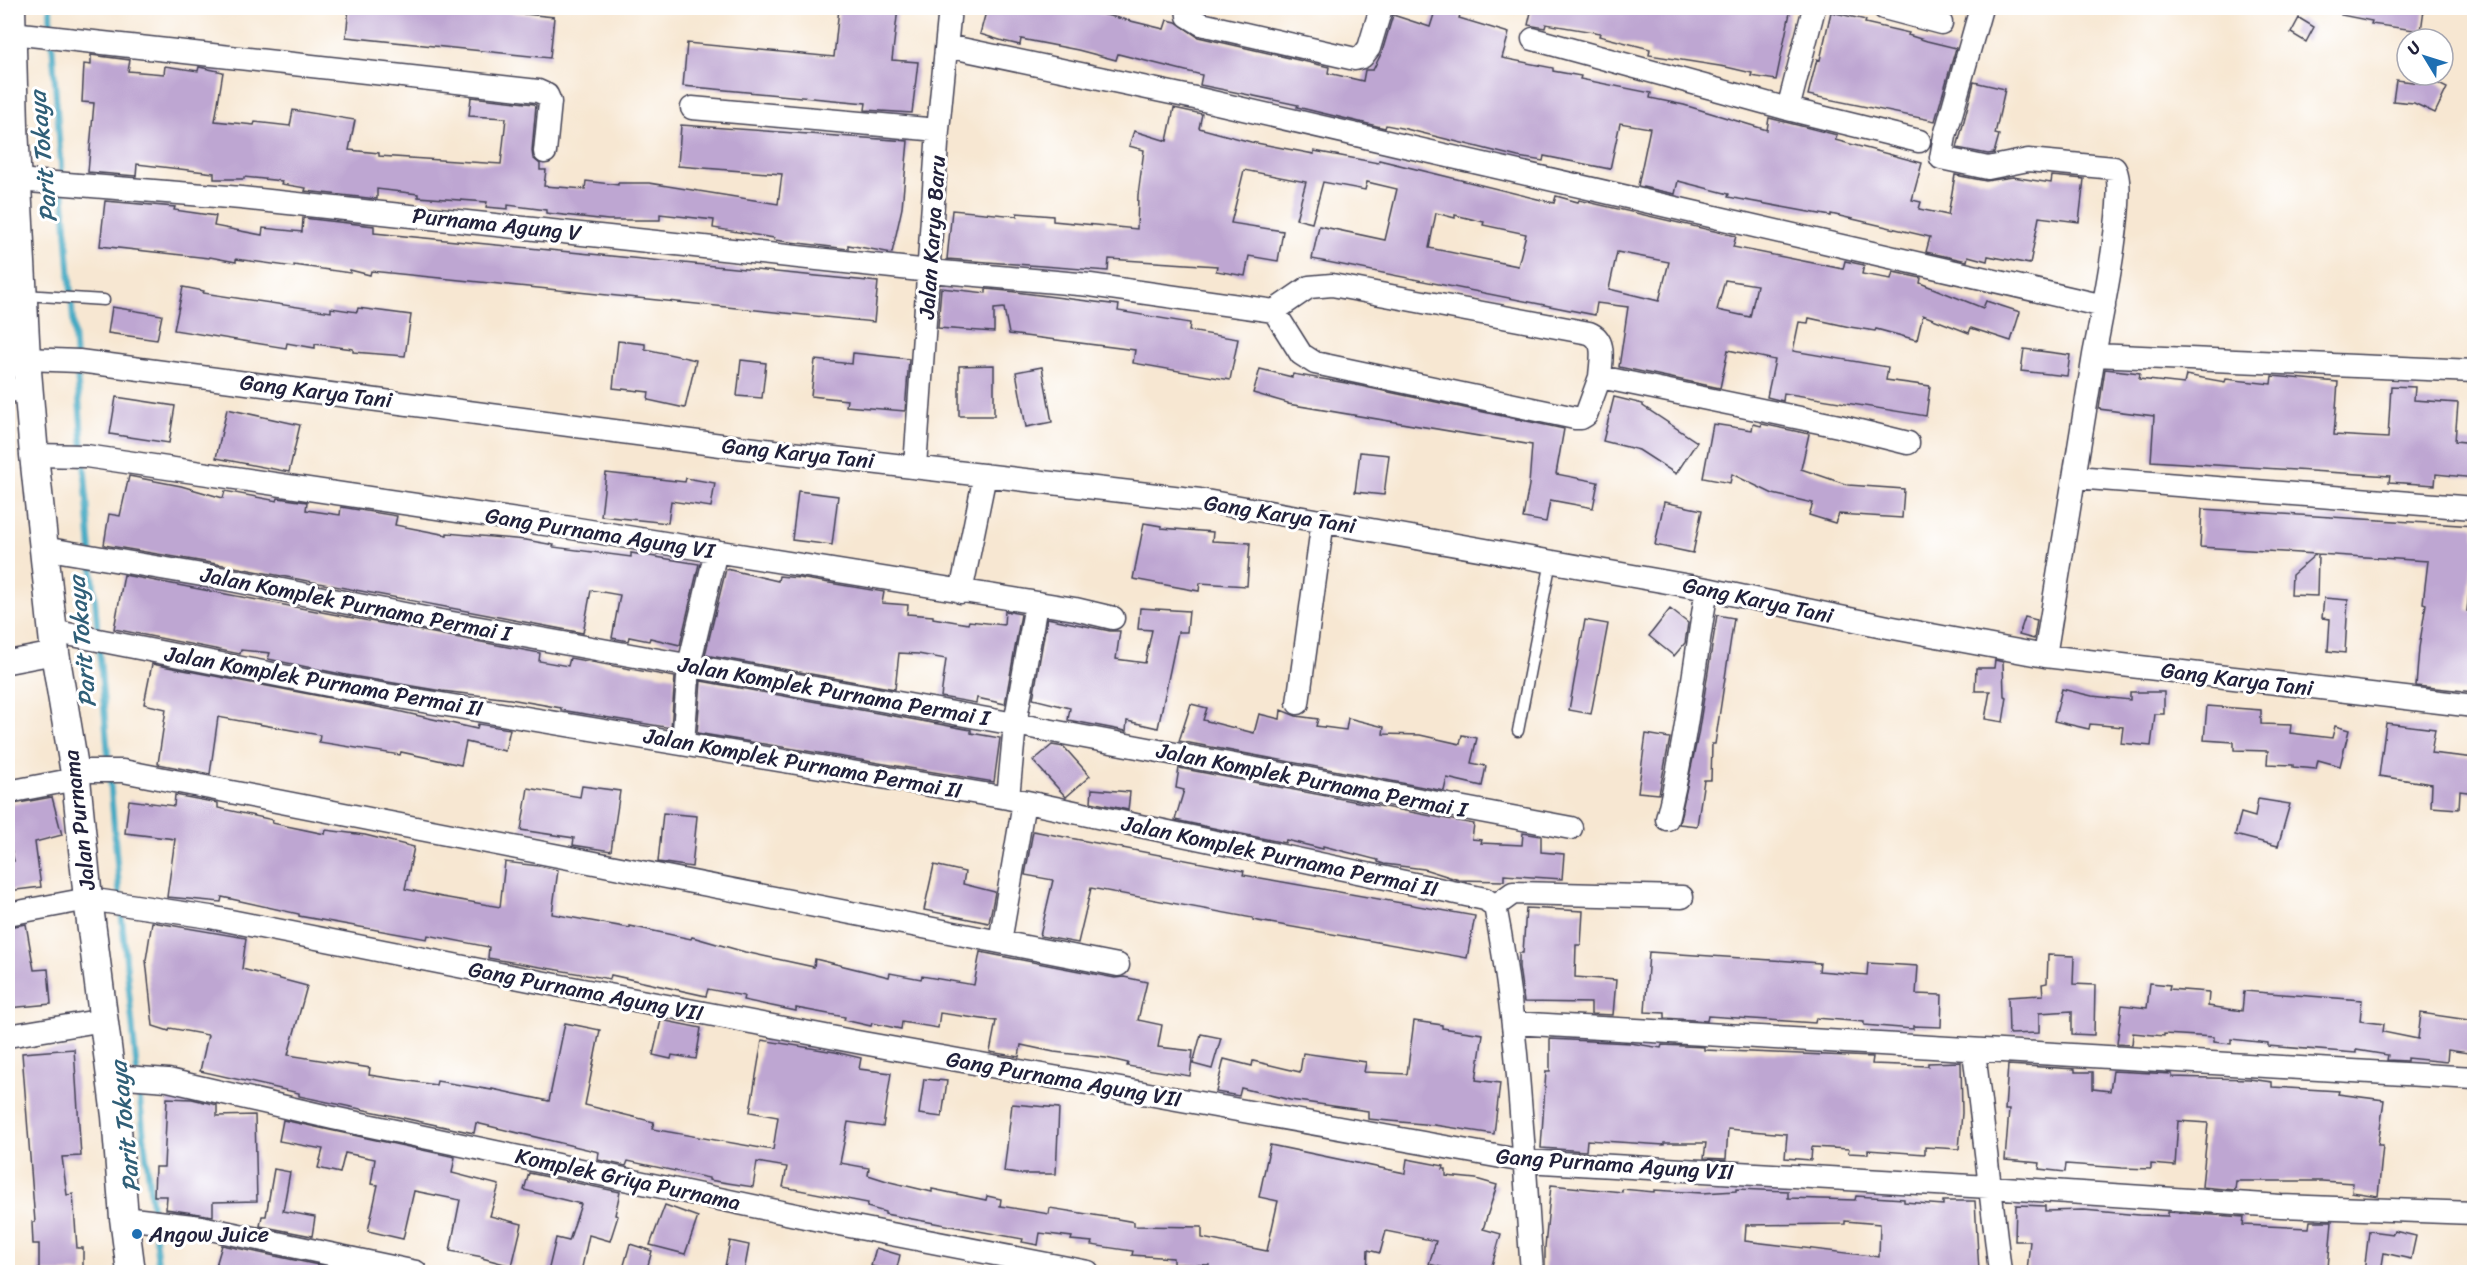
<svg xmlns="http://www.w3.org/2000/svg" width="2482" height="1280" font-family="Sriracha,sans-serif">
  <rect width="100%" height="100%" fill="#fff"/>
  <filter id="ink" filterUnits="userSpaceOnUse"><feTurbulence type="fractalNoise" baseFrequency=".0167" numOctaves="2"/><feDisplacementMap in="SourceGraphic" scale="12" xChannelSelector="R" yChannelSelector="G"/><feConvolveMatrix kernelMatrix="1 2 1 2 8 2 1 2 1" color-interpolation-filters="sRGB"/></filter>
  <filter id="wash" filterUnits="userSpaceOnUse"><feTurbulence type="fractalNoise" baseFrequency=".008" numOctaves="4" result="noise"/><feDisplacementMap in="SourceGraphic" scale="24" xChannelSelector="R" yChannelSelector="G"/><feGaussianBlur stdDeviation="1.35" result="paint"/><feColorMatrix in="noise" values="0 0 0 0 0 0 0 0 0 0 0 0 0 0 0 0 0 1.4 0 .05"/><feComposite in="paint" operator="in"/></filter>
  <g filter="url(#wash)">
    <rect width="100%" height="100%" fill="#f7e7d2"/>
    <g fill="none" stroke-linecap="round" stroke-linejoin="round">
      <!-- stream -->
      <path stroke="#42a9c2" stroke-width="6" d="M50,8L51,32
        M52,42L62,178
        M63,189L83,451
        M84,461L91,552
        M92,562L98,636
        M99,646L120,899
        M121,909L137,1072
        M138,1082L159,1272"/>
    </g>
    <g id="blocks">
      <!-- building -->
      <path fill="#bea6d2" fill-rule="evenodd" d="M349,8H468L554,17L550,58L346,37Z
        M839,8H898L892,60L918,62L912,113L865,110L866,103L683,86L687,43L834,57Z
        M987,8H1077L1164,29L1167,20L1176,22L1198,37L1329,67L1328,73L1363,81L1365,70H1373L1382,52L1393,15L1430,27L1436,8H1462L1459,18L1509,33L1502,58L1553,68V71L1581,76L1580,79L1651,93L1650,98L1684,105L1767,130L1769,118L1837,135L1835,140L1922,163L1912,200L1921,202L1919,209L1948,215L1955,175L1986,181L2013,177L2051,183L2052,176L2084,179L2079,222L2039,217L2030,264L1988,256L1987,261L1968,256L1967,261L1926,252L1930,237L1831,214V216L1728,197L1729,194L1678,181L1675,194L1638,186L1650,128L1620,123L1610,169L1544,156L1543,161L1518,157L1406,129L1386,125L1385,128L1297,107L1298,105L1200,85L1202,75L1118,54L1116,60L1078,50L1021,39L1020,45L1003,41L980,34Z
        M1532,8H1791L1776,80L1751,76L1752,73L1726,67L1649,55L1650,49L1599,36L1600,33L1546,24L1545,28L1528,25Z
        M2342,8L2424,9L2421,31L2371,24L2372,21L2341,15Z
        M1831,12L1866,20L1865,23L1909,33L1908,35L1927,41L1956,48L1935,121L1808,95L1817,59L1820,60Z
        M2299,18L2314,27L2306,42L2291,33Z
        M91,55L130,60L128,71L164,74L165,66L198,71L199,67L223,72L215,121L254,125L255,122L290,126L293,110L355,120L349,150L379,153V156L501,164L506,118L469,116L471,97L534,104L536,105L532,151L533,158L540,164V170H546L544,186L585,189L586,181L618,185V183H649L778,204L782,174L678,166L681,125L908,141L902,208L892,253L848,245V249L774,240V238L713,228L714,220L660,214V220H608L546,213V210L508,205V209L486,207L487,202L418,197V194L377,189V199L305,191L306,188L281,184L282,181L244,177V179H214V173L137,164L136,176L88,172L94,103L82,102L84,64L91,65Z
        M2396,80L2429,84L2431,80L2447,88L2435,113L2414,103L2393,101Z
        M1974,82L2005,89L1995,134L1999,135L1994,153L1988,154L1957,148Z
        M1174,108L1202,114L1199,128L1251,142L1314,154V151L1378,163L1379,160L1554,203L1556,196L1578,202L1579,200L1736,236L1733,247L1843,269L1845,261L1864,265L1862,274L1891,279L1893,272L1921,278L1920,283L1983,308L1986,301L2020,312L2011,341L1971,328L1969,333L1923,315L1917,340L1876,329L1875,331L1850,327L1809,318L1808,323L1799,322L1793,351L1888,367L1886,380L1930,386L1926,416L1784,393L1783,401L1767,397L1775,360L1728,350L1720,388L1619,367L1628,307L1597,303L1595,315L1312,259L1319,226L1385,240L1397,189L1367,182L1365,190L1323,182L1312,223L1296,219L1306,182L1244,170L1231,223L1283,231L1278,261L1249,256L1245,276L1216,271L1217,266L1109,259L1108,271L947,259L952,210L1017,216V213L1053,216V221L1137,229L1138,195L1144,150L1129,146L1134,131L1167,141ZM1436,213L1455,218V215L1484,222L1483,225L1526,234L1518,266L1429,248ZM1617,252L1669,262L1659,301L1609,289ZM1725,280L1757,285L1750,317L1717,310Z
        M105,201L175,207L174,210L216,216L214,226L262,235L263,228L302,232L303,218L374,226V233L878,282L874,322L371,271L370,275L350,270V273L294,265V267L236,259V262L210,257L209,258L100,246Z
        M183,287L204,291L203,293L331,312V308L357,312L358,308L411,315L405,356L353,352V349L315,344V348L287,343L286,348L174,330Z
        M941,288L986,293V289L1007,291L1119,305L1118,311L1190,323L1189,331L1238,339L1230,380L1133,363L1135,350L1009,334L1004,308L994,309V332L938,328Z
        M112,307L162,315L157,340L108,333Z
        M618,341L645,344V349L696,360L685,408L648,400L649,392L613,388Z
        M2024,349L2070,355L2067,376L2021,371Z
        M853,353L909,359L905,411L846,406L847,400L811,396L815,360L852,364Z
        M741,360L766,363L762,398L737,396Z
        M994,365V416H959V366Z
        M1042,367L1052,422L1026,427L1016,372Z
        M1260,369L1292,377L1293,374L1346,383L1564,429L1556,474L1598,482L1593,508L1550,500L1546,522L1523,518L1529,485L1532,445L1288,404V403L1253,393Z
        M2105,369L2140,373L2139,379L2184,384L2186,375L2225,382L2226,379L2271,384L2272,376L2338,382L2334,435L2369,437L2388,438L2391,386L2415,387L2414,400L2458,403L2455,441L2475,443V478L2436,474L2435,485L2389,482L2390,476L2151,461L2154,416L2099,409Z
        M116,397L175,406L169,443L110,434Z
        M1614,397L1643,404V406L1697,442L1676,474L1639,450L1603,441Z
        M227,409L300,425L289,472L216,458Z
        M1713,424L1752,430L1753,424L1761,426L1762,424L1809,434L1801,469L1848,485L1904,489L1902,518L1839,514L1835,523L1809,515L1813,503L1773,494L1732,474L1730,483L1703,478Z
        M1360,452L1389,455L1384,495L1355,492Z
        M606,473L685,482L686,478L715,483L711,507L671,501L668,523L601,516Z
        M129,476L181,486L223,498L225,491L277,501L278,498L307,502L306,510L340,515L341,507L397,516L395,525L447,535V533L526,540L554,545L553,547L631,557V553L699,564L680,645L650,638L649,641L629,637L628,641L612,638L620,595L591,590L583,633L229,566L104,545L109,514L120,516Z
        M798,491L838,496L832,545L792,540Z
        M1664,502L1702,510L1693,553L1655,545Z
        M2202,509L2475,526V563H2472L2467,611L2475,612L2474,692L2416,686L2419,648L2426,604L2423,603L2428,561L2318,554L2317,596L2291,595L2292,575L2316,554L2200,547Z
        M1144,523L1161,526V528L1213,532L1212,541L1250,543L1247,586L1200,583L1199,591L1133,579Z
        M726,569L778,581L779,576L799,578L884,592L882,603L908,605L907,614L933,616V618L968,624L969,621L1004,625L1005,611L1021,614L1005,704L977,698L976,703L941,697L946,659L918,654L899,653L895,689L705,655Z
        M124,575L540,653L539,661L568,666L570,658L675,677L671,728L561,710V708L510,699L442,691L346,675L268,659L270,653L241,650L240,654L114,629Z
        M2324,598L2348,600L2345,653L2328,651L2330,619L2322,618Z
        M1140,608L1189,611L1187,632H1178L1158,728L1127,721L1126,731L1068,720L1070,708L1033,699L1047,618L1110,631H1120L1116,659L1145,663L1152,630L1138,629Z
        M1670,609L1688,623L1685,643L1674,656L1649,636Z
        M1717,615L1734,618L1715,744H1712L1711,780H1704L1697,826L1679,824L1698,735Z
        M2025,617L2037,620L2034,639L2019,635Z
        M1585,620L1608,624L1591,714L1569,710Z
        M1995,660L2003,662L2004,696L2007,697L2003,722L1985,719L1990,691H1975L1976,668H1994Z
        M152,664L393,710L477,729L478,724L510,729L505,751L466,742L461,765L401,752L400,755L319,742L320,735L218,717L210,774L158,764L166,709L144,704Z
        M701,681L971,730V733L1000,738L994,782L697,733Z
        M2062,689L2092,696L2130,700V692H2164V714H2155L2151,746L2121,743L2123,727L2090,724L2089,729L2054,721Z
        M1191,704L1207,708L1203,720L1254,733L1259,714L1280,719L1281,710L1296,716L1318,719L1316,726L1346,730L1348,718L1384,727L1383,734L1420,735L1460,744L1462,735L1477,738L1471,763L1486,766L1482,786L1447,778L1444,791L1179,741Z
        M2207,706L2261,710V724L2291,725L2290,733L2332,738L2335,726L2349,730L2340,766L2318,760L2316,769L2293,767V765L2267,764L2268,751L2234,750V742L2204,740Z
        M2386,723L2435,729L2431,753L2475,758V793L2460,791L2459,809L2431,807L2432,784L2379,776Z
        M1646,734L1670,738L1659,794L1638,792Z
        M1052,745L1064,747L1090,776L1066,797L1033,761Z
        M1179,768L1474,824L1472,839L1482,840L1481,843L1522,845L1523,833L1541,836V852L1564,854L1562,879L1504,875V881L1459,880L1424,869L1384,864L1378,862V860L1323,846V849L1286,840L1285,843L1175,820L1184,790L1176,788Z
        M582,786L620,791L611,851L573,845L574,838L521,830L528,788L580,797Z
        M1092,789L1130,792L1128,810L1091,802Z
        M175,795L218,803V808L273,820L272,823L325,834L326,830L365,835L414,847L405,889L442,897L500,907L505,862L539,866L558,870L552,914L630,928V926L691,939L692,937L745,952L814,967L815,959L889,977L890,973L921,979L922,976L974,985L980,952L1115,978L1124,977L1147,982L1138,1020L1162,1025L1158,1047L1193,1051L1190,1076L1127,1066L1128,1063L1106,1058L1054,1052L1021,1045L1019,1057L990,1052L996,1021L940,1013L938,1028L902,1022L901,1029L872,1023L871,1026L844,1020L845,1017L796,1008V1011L743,1000L744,996L708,989L706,996L611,975L610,979L488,958L489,947L428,935L427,939L299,916V914L222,897L221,902L167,897L175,839L125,833L129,800L174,806Z
        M52,797L62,835L35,842L41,887L8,891V861H14L8,835V805Z
        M2258,799L2290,804L2278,846L2235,835L2241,813L2255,817Z
        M663,813L697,816L692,867L658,862Z
        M1033,831L1244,871L1243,875L1475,916L1467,958L1253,920V918L1091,888L1078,943L1040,936L1053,880L1025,875Z
        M934,865L965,872L963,884L995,892L989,923L924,910Z
        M1526,908L1583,911L1581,945H1576L1575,977L1616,980L1613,1015L1591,1014V1003L1524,1002L1519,967V953H1523Z
        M152,922L246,938L242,969L307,986L288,1055L370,1068L369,1075L436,1085L437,1081L492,1090V1089L549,1101L565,1023L600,1030L585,1105L654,1122L652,1129L773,1150L778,1117L750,1112L762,1040L835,1052L861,1058L859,1069L891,1073L883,1127L848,1122L840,1163L869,1168L868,1175L890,1182L932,1192V1189L986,1200L987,1196L1001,1199L1000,1206L1049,1214L1050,1208L1112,1218L1134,1222V1226L1202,1227V1238L1267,1251L1278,1201L1259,1197L1270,1145L1405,1173L1407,1159L1444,1166L1443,1169H1446V1176L1476,1179L1497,1185L1483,1229L1501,1234L1490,1272H1459L1429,1264L1436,1241L1386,1231L1380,1253L1368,1250L1367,1272H1217L1208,1271L1209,1265L1173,1264V1258L1132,1255L1133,1251L1091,1245L1092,1242L1071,1240L1072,1237L1040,1233L1038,1245L1022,1242L1023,1239L885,1214V1212L867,1207L868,1203L783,1187L787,1167L757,1162L753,1187L709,1180V1178L628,1161L626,1166L598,1160L599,1152L476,1123L474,1133L299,1096V1093L200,1071L208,1035L170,1028L169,1031L153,1026L146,960Z
        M26,924L34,970L48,969L51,1004L8,1008V927Z
        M1649,952L1820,963L1819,971L1867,975L1868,963L1918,966L1916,994L1942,995L1941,1027L1913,1026V1029L1864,1025V1022L1816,1018L1815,1023L1708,1016L1707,1021L1665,1018V1013L1645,1012Z
        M2048,955L2074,956L2073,984L2095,985L2094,1035L2072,1034V1011L2039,1013V1033L2009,1034L2008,997L2043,995L2042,984L2047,983Z
        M2150,983L2170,985L2169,989L2209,992L2208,1006L2242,1011L2244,991L2362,1000L2360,1021L2384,1024L2383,1032L2418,1039L2421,1013L2475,1021V1054L2448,1050L2447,1062L2407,1058V1061L2387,1060L2388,1055L2356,1050V1053L2268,1046V1043L2231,1039V1044L2214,1042V1037L2164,1034V1036L2133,1033L2132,1045L2117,1044L2122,1005L2147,1008Z
        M661,1020L701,1028L696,1059L672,1055L671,1059L653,1055Z
        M1414,1021L1442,1025V1028L1483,1034L1476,1080L1500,1083L1494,1134L1434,1125L1368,1119V1111L1290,1100L1241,1088L1239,1096L1216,1092L1224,1059L1252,1066L1253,1061L1300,1072L1303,1053L1366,1062L1364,1072L1407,1074Z
        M1201,1034L1221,1038L1212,1069L1193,1064Z
        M1550,1039L1630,1043L1661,1048L1662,1045L1704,1047V1050L1873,1057L1872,1064L1928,1066V1063L1961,1062L1962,1113L1959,1149L1925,1147V1154L1868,1150V1154L1848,1153L1849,1149L1812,1147L1811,1160L1785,1158L1787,1134L1728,1129L1726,1159L1704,1158L1706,1143H1664V1145L1587,1140L1586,1151L1541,1148L1546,1071H1550Z
        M74,1049L81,1156L62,1157L67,1195L73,1194L77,1248H83V1272H39V1244H33L32,1222H35L22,1053Z
        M2008,1065L2075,1069V1072H2093V1089L2110,1091L2113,1071L2172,1074V1077L2249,1079L2272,1082V1087L2339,1091L2338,1094L2384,1100L2378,1145H2383L2378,1196L2352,1192L2353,1183L2322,1181H2236L2235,1190L2202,1187L2208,1123L2178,1121L2175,1166L2151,1164V1169L2122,1168L2066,1164L2065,1172L2039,1169L2040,1163L2005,1160L2009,1110H2005Z
        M924,1079L947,1081L942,1117L919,1114Z
        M167,1098L192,1099L217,1105V1116L255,1115L257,1201L213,1202V1216L166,1209L167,1196H154L155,1167H164Z
        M1012,1104L1059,1108L1056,1174H1018L1004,1172Z
        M283,1120L455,1157L452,1173L499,1185L490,1216L522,1224L512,1266L482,1258L483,1257L450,1251L460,1200L414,1191L403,1239L368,1231L378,1185L371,1184L375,1159L345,1153L340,1173L318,1168L323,1149L279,1141Z
        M274,1169L290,1172L283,1211L315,1217L312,1236L260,1226L262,1216H266Z
        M529,1173L620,1192L615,1215L618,1216L610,1241L589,1235L581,1272H548L556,1238L569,1241L581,1204L524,1190Z
        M1551,1185L1622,1192V1189L1654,1192V1190L1702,1193L1736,1191V1189L1788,1191V1198L1855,1200L1856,1196L1904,1199V1202L1943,1205V1201H1975L1979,1272H1545V1247ZM1845,1221L1880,1224L1879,1257L1745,1241L1746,1225L1845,1224Z
        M665,1205L698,1217L685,1254L650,1245Z
        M2016,1205L2045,1206V1211L2084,1210L2139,1215L2168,1216V1212L2244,1217L2243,1225L2309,1228L2310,1221H2332L2328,1268L2309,1266L2308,1272H2027L2030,1241H2015Z
        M2369,1231L2393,1234L2394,1231L2416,1236L2411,1259L2384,1253L2381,1272H2364Z
        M730,1241L749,1245L744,1272H724Z
        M630,1244L652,1251L646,1272H622Z
        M222,1245L352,1272H229L215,1269Z
        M876,1248L900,1255L896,1272L871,1266Z"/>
    </g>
  </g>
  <g filter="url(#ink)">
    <use href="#blocks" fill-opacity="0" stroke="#424052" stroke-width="1.5"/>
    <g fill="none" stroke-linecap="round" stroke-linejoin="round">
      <!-- service casing -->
      <g stroke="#424052" stroke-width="13">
        <path id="service" d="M24,295L104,300
          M1518,731L1551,561"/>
      </g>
      <!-- minor casing -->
      <g stroke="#424052" stroke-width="25">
        <path id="minor" d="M1187,8L1188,16L1201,24L1355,59L1362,57L1369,48L1381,8
          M1884,8L1941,23
          M1981,8L1945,136L1941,158L1988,168L2028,160L2114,168C2130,182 2099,329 2094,355L2045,656
          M12,33L538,91L547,95L550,102L545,152
          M1533,39L1788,109L1919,141
          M947,46L1195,98L2104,306
          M692,108L938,130
          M1788,109L1814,8
          M17,180L241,198L930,271L1090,285L1274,311L1309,287L1332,285L1589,333C1607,340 1601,360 1600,377L1839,426L1908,443
          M1274,311L1301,354L1315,363L1575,418H1581L1586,415L1600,377
          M2094,355L2474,371
          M26,359L79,361L721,445L1200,500L1707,589L1888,627L2045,656L2474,706
          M8,391L29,388
          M34,455L86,456L565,527L1075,609L1113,618
          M915,467L938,130L950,8
          M2075,477L2474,508
          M43,548L226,579L435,620L1015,724L1571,828
          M961,592L985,475
          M52,631L344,688L1008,798L1485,899L1495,906
          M8,662L55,653
          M1298,703L1323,520
          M683,743L689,665L716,551
          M74,771H123L1118,965
          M8,792L76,779
          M1008,798L1015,724L1036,604
          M1667,819C1686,743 1694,666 1707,589
          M1495,906C1519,1027 1523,1150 1532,1272
          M1495,906L1513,893L1682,897
          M8,914L88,899L210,917L540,982L857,1042L1524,1161L1989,1187L2281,1206L2474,1213
          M1000,942L1024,802
          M1514,1023L2474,1078
          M8,1036L104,1020
          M1974,1051L2000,1272
          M111,1076L168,1080L333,1118L834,1223L1088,1272
          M124,1218L201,1227L416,1272"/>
      </g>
      <!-- tertiary casing -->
      <g stroke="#424052" stroke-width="31">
        <path id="tertiary" d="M11,8L14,127L26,359L34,455L55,653L76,779L88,899L116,1116L124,1218L131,1272"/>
      </g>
      <!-- service -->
      <use href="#service" stroke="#fff" stroke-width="10"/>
      <!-- minor -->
      <use href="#minor" stroke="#fff" stroke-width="22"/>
      <!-- tertiary -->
      <use href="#tertiary" stroke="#fff" stroke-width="28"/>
    </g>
  </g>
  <!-- markers -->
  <circle fill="#1f6fb2" stroke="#fff" stroke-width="2" cx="137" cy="1234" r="6"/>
  <g text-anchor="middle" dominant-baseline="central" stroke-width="6" stroke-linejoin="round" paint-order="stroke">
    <!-- street labels -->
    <g font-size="22" fill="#22223b" stroke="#fff">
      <text transform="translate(497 224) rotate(6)">Purnama Agung V</text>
      <text transform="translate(932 237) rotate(-86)">Jalan Karya Baru</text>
      <text transform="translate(316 391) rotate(7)">Gang Karya Tani</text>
      <text transform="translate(798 453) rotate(6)">Gang Karya Tani</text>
      <text transform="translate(1280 514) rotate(9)">Gang Karya Tani</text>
      <text transform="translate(600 533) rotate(9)">Gang Purnama Agung VI</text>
      <text transform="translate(1758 600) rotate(12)">Gang Karya Tani</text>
      <text transform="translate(356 604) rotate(11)">Jalan Komplek Purnama Permai I</text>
      <text transform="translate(2237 679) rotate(7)">Gang Karya Tani</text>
      <text transform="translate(324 681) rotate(10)">Jalan Komplek Purnama Permai II</text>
      <text transform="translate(834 691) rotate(10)">Jalan Komplek Purnama Permai I</text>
      <text transform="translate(803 763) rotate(10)">Jalan Komplek Purnama Permai II</text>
      <text transform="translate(1312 780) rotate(11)">Jalan Komplek Purnama Permai I</text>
      <text transform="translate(79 820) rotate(-97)">Jalan Purnama</text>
      <text transform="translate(1280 856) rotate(12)">Jalan Komplek Purnama Permai II</text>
      <text transform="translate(586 991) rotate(11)">Gang Purnama Agung VII</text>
      <text transform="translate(1064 1079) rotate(10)">Gang Purnama Agung VII</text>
      <text transform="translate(1615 1164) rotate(4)">Gang Purnama Agung VII</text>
      <text transform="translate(628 1179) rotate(12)">Komplek Griya Purnama</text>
    </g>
    <!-- poi labels -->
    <g font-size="22" fill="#22223b" stroke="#fff" text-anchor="start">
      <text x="149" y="1234">Angow Juice</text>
    </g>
    <!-- water labels -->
    <g font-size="24" font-style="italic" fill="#305f78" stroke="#fff">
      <text transform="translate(43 157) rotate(-95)">Parit Tokaya</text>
      <text transform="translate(82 642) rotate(-95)">Parit Tokaya</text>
      <text transform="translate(125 1127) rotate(-96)">Parit Tokaya</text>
    </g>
  </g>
  <!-- margin -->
  <rect width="2482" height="1280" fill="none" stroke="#fff" stroke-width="30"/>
  <!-- north arrow -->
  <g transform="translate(2425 57) rotate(308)"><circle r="28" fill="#ffffff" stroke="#a7a7b1" stroke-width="1.5"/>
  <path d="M0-4.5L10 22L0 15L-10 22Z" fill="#1f6fb2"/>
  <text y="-9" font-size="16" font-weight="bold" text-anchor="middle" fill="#22223b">U</text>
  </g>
</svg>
